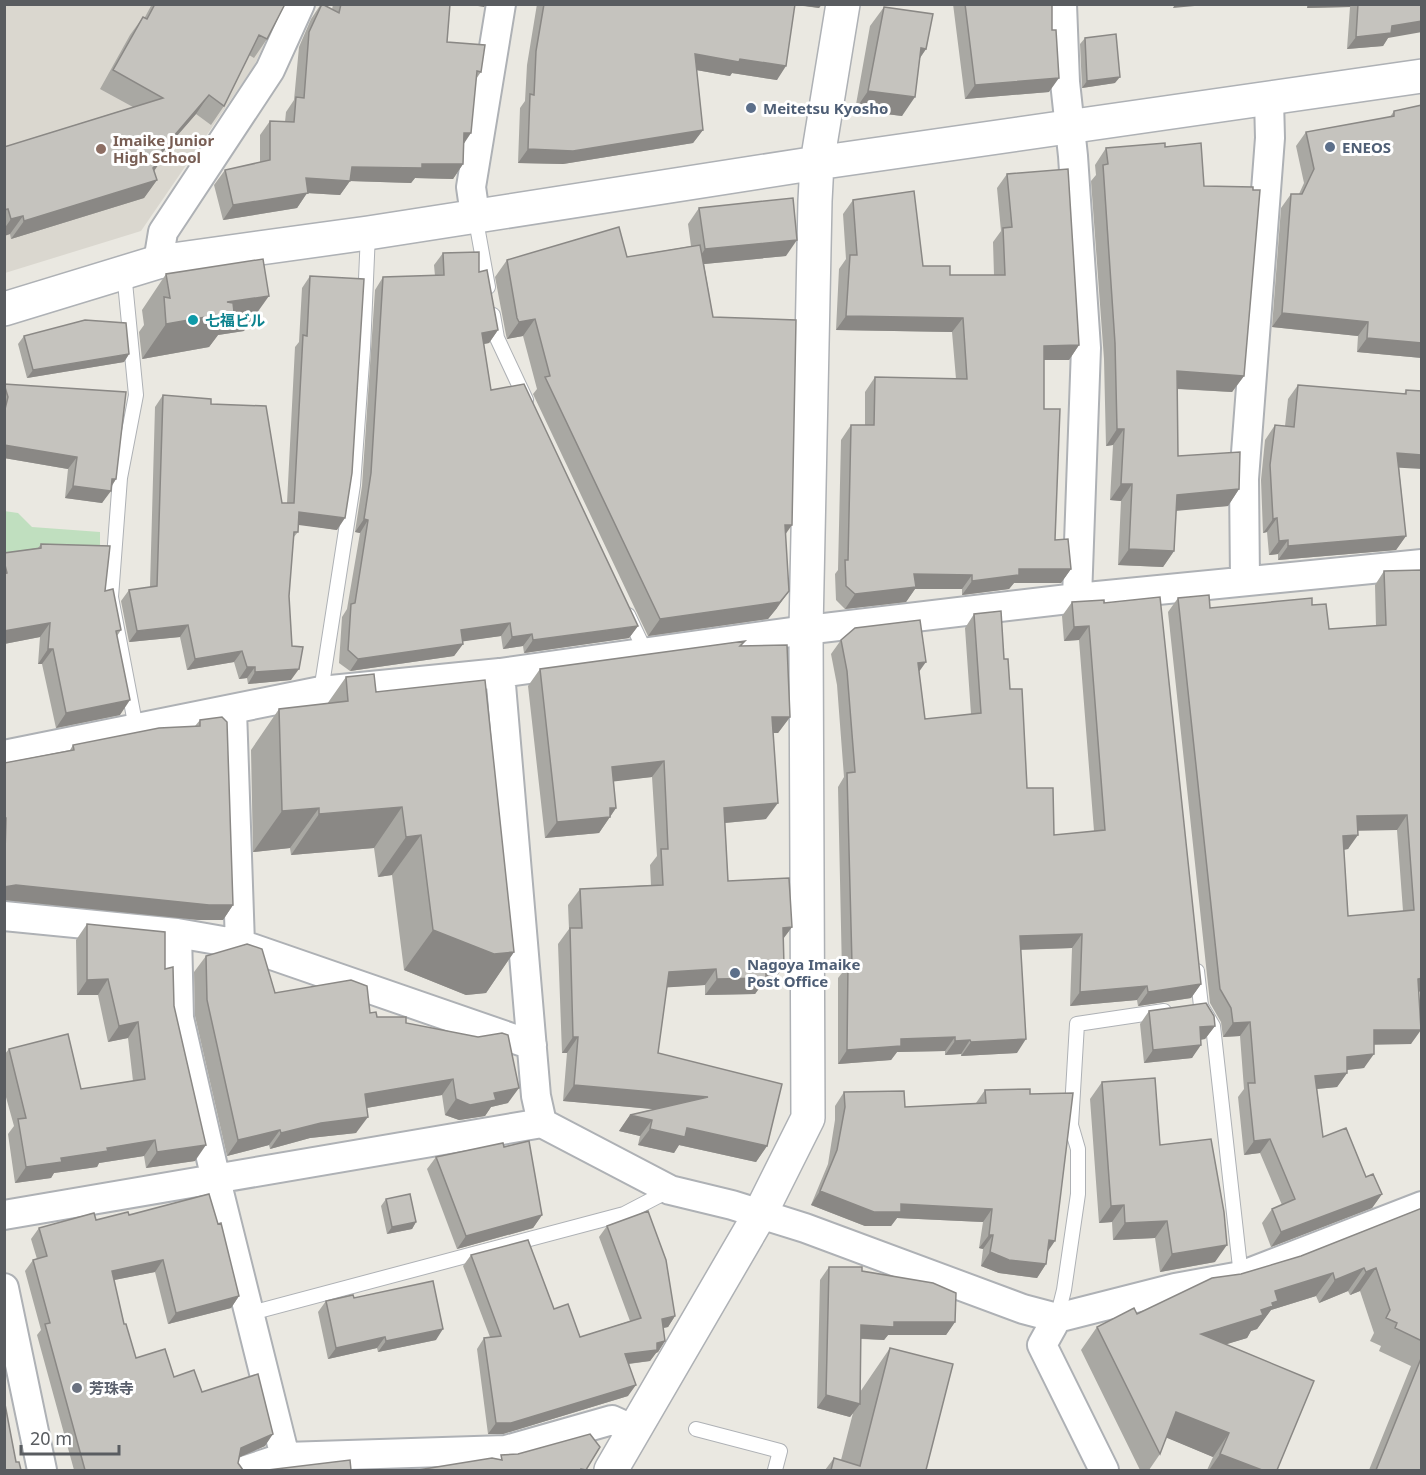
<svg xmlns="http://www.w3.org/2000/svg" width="1426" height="1475" font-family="'Noto Sans','Noto Sans JP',sans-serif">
  <rect width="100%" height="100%" fill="#eae8e1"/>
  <!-- education -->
  <path fill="#dad7cf" d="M5,5H282L254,66L141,231L5,273Z"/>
  <!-- green -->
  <path fill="#c0dfbf" d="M4,511L18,513L32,527L100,532V570L5,569Z"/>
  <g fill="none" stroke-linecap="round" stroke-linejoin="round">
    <!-- service casing -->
    <g stroke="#aeb1b5" stroke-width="16">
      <path id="service" d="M475,215L488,287
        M124,272L136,395L120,478L111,597L136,728
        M493,315L497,338L526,400
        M628,615L645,651
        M321,691L353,485L363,349L368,233
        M1197,971L1201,1006L1213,1026L1241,1276
        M251,1313L624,1214L670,1190
        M1057,1318L1064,1290L1078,1194V1149L1071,1125L1077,1024L1164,1011
        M696,1429L780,1451L775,1470"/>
    </g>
    <!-- minor casing -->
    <g stroke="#aeb1b5" stroke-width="32">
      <path id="minor" d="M1062,4L1065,82L1073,156L1086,348L1077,598
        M475,215L471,187L501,4
        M158,262L163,232L270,70L300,4
        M1245,580L1244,479L1270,138L1269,99
        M500,673L536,1096L542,1123
        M232,710L240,944
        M4,755L321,691L500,673L806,630L1077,598L1422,564
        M4,916L177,933L240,944L532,1045
        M177,933L179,1018L216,1180L285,1457
        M4,1215L542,1123L670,1190L732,1205L805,1228L1023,1309L1057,1318L1042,1345L1104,1470
        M4,1288L42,1470
        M1057,1318L1175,1288L1241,1276L1422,1206
        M246,1470L285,1457L506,1450L612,1420L634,1430"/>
    </g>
    <!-- tertiary casing -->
    <g stroke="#aeb1b5" stroke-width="36">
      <path id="tertiary" d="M4,309L158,262L368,233L817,163L1422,76
        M611,1470L760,1214L808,1118L806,630L815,201L817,163L843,4"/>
    </g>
    <!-- service -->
    <use href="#service" stroke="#fff" stroke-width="14"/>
    <!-- minor -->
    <use href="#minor" stroke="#fff" stroke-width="28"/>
    <!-- tertiary -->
    <use href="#tertiary" stroke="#fff" stroke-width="33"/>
  </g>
  <!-- wall -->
  <path fill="#a9a8a3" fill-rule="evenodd" d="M152,4H285L267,39L254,58L249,55L224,106L211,125L196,114L162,153L154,171L157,180L144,198L11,239L10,234L4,236V147L133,107L100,89L130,35L143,17H145Z
    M321,4L332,10L333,4H450L447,42L481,72L476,79L464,143L463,164L453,179L415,178L411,183L350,181L340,195L307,193L297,208L223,220L214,185L225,170L260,162V135L270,121L285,122L286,112L294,100L299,47L311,19Z
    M537,4H822L819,8L795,5L777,80L732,73L730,76L696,70L703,130L693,143L563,164L518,163L520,108L525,101L527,65Z
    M953,4H1052L1049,92L965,99Z
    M1307,4H1422L1388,38L1383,46L1347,49L1350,7L1307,8Z
    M884,7L926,49L920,58L902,116L855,110L870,26Z
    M1085,38L1115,83L1082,88L1080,44Z
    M1422,105V358L1357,352L1358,336L1272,327L1281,208L1291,194H1299L1304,183L1296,146L1306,132L1390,117L1394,111Z
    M1165,147L1204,186L1244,376L1232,392L1177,389L1178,456L1239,489L1228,506L1176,510L1174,551L1163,567L1118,565L1121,501L1110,500L1113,445L1106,446L1104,359L1091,181L1096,175L1095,165L1106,148Z
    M1007,174L1079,345L1069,360H1044V409L1055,540L1071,569L1061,583H1014L1009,589L962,595V589H915L906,602L845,609L836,600L835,574L838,570L841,440L851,425H865V392L875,377L956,379L952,332L836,330L839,269L846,259L843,214L853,200L923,266L950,275H994L993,242L1001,231L997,188Z
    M699,208L786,256L704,264L713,317L785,534L777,608L768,619L648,636L533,394L537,389L523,336L507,339L506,335L495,277L507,260L627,257L691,246L688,224Z
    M443,253L479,272L498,330L489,343L484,344L491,390L638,626L629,638L524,653L523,646L503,649L501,636L462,641L463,644L454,656L350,671L339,663L342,617L347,609L360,533L355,532L362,486L375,290L383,277L435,276L434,265Z
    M166,274L244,331L218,335L209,347L142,359L139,332L144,325L142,310Z
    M310,276L337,530L298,524V532L293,538L289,596L291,680L248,684L247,678L239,679L234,662L187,670L180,637L129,642L121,601L129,590L150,587L155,407L163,395L211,404L282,503H287L295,347L299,342L302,288Z
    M24,336L129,354L124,362L27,378L18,344Z
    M4,384L116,479L102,503L65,498L68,469L4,458Z
    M1298,385L1404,394L1406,390L1399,468L1406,536L1396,550L1278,560V554L1269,555L1267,532L1263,533L1261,480L1265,440L1275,425L1285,426L1288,399Z
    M41,544L105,591L121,630L117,636L120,715L56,728L42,664H38L40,637L4,644V553L38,548Z
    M1422,570V991L1418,992L1411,1044H1374L1364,1068L1347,1070V1073L1337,1087L1317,1089L1323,1137L1366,1177L1382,1194L1372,1208L1271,1247L1262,1223L1272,1209L1282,1205L1260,1153L1244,1155L1238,1097L1244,1089L1240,1036L1223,1037L1221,1022L1210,1003L1168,612L1178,598L1210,608L1312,605L1329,629L1376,626L1375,585L1384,571ZM1358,830H1397L1403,911L1348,916L1344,850L1348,849Z
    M1104,600L1201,984L1191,998L1138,1006L1137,1000L1070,1006L1072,948L1021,950L1017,1053L961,1056V1054L945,1055V1051L897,1052L891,1060L838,1064V978L842,973L838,787L844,777L837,685L831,654L841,640L919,672L925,719L971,714L965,628L974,614L1004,659L1027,788L1054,835L1094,831L1079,640L1064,641L1062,616L1072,602Z
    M745,641L741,646L790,717L778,733H773L766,819L725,823L728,881L792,927L783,939L772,983H763L755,994L705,995V985L667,987L658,1053L767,1146L756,1162L679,1145L674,1153L638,1145L640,1136L619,1131L630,1115L654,1109L563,1101L567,1053H562L558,944L569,929L568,905L580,889L651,885L650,865L657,856L652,777L613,781L616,808L599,833L545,838L528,686L540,669Z
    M346,677L376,692L514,952L486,993L466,995L404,970L392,875L378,877L374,848L291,855L290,848L253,852L251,750L279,709L327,704Z
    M200,720L233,905L223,920H199L4,900V763L70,750L73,745L195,726Z
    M87,924L165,969L174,1006L195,1161L146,1168L144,1156L99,1163L97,1167L54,1173L51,1178L15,1183L8,1134L14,1126L4,1090V1055L9,1049L81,1089L133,1081L128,1038L108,1042L98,995H77L76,940Z
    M206,956L275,993L370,1013L377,1017L406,1023L508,1103L491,1107L485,1116L459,1120L445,1115L442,1095L367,1108L356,1133L310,1138L270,1149L269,1145L227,1156L195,1016L194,972Z
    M1149,1011L1215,1026L1205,1039L1201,1040L1192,1058L1144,1063L1140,1024Z
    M1102,1082L1160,1145L1215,1262L1160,1272L1155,1238L1113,1240L1112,1222L1099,1223L1090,1099Z
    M985,1090L1030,1094L1048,1251L1046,1264L1037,1278L999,1273L981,1266L983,1249L979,1248L983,1222L897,1218L891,1226H865L811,1205L828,1164L835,1120V1106L844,1092L905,1107L976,1103Z
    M504,1147L542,1215L533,1228L457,1249L427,1169L436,1157Z
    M386,1199L416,1222L412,1229L387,1234L381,1206Z
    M1422,1208V1470H1369L1411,1366L1379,1351L1381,1346L1370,1341L1374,1333L1360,1291L1350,1295L1348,1291L1319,1303L1316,1296L1271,1310L1257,1329L1251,1331L1247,1338L1226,1344L1277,1470H1207L1213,1457L1166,1437L1160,1454L1149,1470H1140L1081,1350L1097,1327L1137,1314L1241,1274L1301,1256Z
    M129,1215L218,1224L239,1296L231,1308L168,1324L155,1272L114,1280L124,1324L136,1358L202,1392L265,1446L240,1457L238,1463L243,1470H74L37,1335L41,1330L25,1271L33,1260L37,1259L31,1239L39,1228Z
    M607,1226L675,1316L668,1327L663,1328L665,1341L658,1352L656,1353L650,1361L629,1364L628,1396L503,1434H488L477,1349L484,1338L490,1337L463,1266L471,1255L554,1309L580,1337L630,1321L599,1237Z
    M829,1267L862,1271L955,1322L946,1335H888L884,1340L861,1339L860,1392L890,1348L926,1470H825L834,1458L841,1460L853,1413L850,1417L817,1408L820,1280Z
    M354,1298L436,1340L378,1352L377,1348L328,1359L318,1312L326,1301Z"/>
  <!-- shaded-wall -->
  <path fill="#8a8885" d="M466,4H486L484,7Z
    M792,4H822L819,8Z
    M1175,4H1216L1173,8Z
    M1309,4H1351L1350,7L1307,8Z
    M1422,21V32L1388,38L1383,46L1347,49L1356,37L1392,26Z
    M921,48L926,49L913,68Z
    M695,54L740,59L786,66L777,80L732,73L730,76L685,68Z
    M1120,77L1115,83L1082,88L1087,81Z
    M1059,78L1049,92L965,99L975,85Z
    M868,91L915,97L902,116L855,110Z
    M209,95L196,114L149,168L162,150Z
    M703,130L693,143L563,164L518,163L528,149Z
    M464,133H471L461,148Z
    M163,158L150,177L157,180L144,198L11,239L24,221L153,168Z
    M422,164H463L453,179L415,178L411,183L350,181L340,195L307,193L297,208L223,220L233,205L306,178L352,167Z
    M23,216L10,234L4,236V229L11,219Z
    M797,240L786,256L694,265L705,249Z
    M269,296L244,331L218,335L209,347L142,359L166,324L227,302Z
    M1282,313L1368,322L1358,336L1272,327Z
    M846,316L963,318L952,332L836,330Z
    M535,319L523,336L507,339L519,322Z
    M498,330L489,343L473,346L482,333Z
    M1367,338L1422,343V358L1357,352Z
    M1079,345L1069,360H1034L1044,346Z
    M129,354L124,362L27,378L33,370Z
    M1177,371L1244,376L1232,392L1165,388Z
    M1117,429H1124L1113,445L1106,446Z
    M4,445L77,457L68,469L4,458Z
    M1397,453L1422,455V469L1387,467Z
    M112,479H116L108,491H111L102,503L65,498L73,486Z
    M1121,484H1132L1121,501L1110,500Z
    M1239,489L1228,506L1165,512L1177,495Z
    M299,512L345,518L337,530L291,524Z
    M1277,518L1267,532L1263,533L1273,519Z
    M364,519L368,520L360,533L355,532Z
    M785,525H792L780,542Z
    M1406,536L1396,550L1278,560L1288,546Z
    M1288,540L1278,554L1269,555L1279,541Z
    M1129,549L1174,551L1163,567L1118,565Z
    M1019,569H1071L1061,583H1014L1009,589L962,595L972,581Z
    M914,574L972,575L962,589H915L906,602L845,609L855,594Z
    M789,591L777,608L768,619L648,636L660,619Z
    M50,623L40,637L4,644V631Z
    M510,623L501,636L452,643L461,630Z
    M188,625L180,637L129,642L137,631Z
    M638,626L629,638L524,653L533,640Z
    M1089,626L1079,640L1064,641L1074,627Z
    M532,634L523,646L503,649L512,637Z
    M463,644L454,656L350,671L358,659Z
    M48,649H53L42,664H38Z
    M242,651L234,662L187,670L195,659Z
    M926,662L916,676L918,663Z
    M247,667H255L247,678L239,679Z
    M299,669L291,680L248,684L255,672Z
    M130,700L120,715L56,728L66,713Z
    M772,717H790L778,733H761Z
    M664,761L652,777L601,783L612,767Z
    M778,803L766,819L713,824L724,808Z
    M402,807L374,848L291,855L319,814Z
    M319,808L290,848L253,852L282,811Z
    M610,808H616L599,833L545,838L557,822Z
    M1407,815L1397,830L1347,831L1357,816Z
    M421,835L392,875L378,877L406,837Z
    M1358,835L1348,849L1333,851L1343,836Z
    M16,885L233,905L223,920H199L4,900V887Z
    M792,927L780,943L783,928Z
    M433,930L514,952L486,993L466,995L404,970Z
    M1082,934L1072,948L1010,950L1020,936Z
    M784,966L772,983H763L755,994L705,995L717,979L766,967Z
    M716,969L705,985L658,988L669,972Z
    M1422,978V991L1408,993L1418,979Z
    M108,979L98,995H77L87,980Z
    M1201,984L1191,998L1138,1006L1148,992Z
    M1147,986L1137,1000L1070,1006L1080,992Z
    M138,1022L128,1038L108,1042L119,1026Z
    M1250,1022L1240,1036L1223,1037L1233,1023Z
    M1215,1026L1205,1039L1190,1040L1200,1027Z
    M1374,1030H1421L1411,1044L1364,1045Z
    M573,1037H578L567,1053H562Z
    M955,1037L945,1051L897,1052L891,1060L838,1064L847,1050L901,1039Z
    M1026,1039L1017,1053L961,1056L971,1042Z
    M970,1040L961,1054L945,1055L955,1041Z
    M1201,1045L1192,1058L1144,1063L1153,1050Z
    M1374,1054L1364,1068L1337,1071L1347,1057Z
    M1347,1073L1337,1087L1305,1090L1315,1076Z
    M453,1079L442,1095L354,1110L365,1094Z
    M574,1085L708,1097L696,1113L563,1101Z
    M519,1088L508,1103L491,1107L485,1116L459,1120L445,1115L456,1099L494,1093Z
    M630,1115L652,1120L640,1136L619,1131Z
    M368,1117L356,1133L310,1138L270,1149L281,1133L321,1123Z
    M687,1128L767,1146L756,1162L679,1145L674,1153L638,1145L650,1129Z
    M280,1130L269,1145L227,1156L238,1140Z
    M1270,1139L1260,1153L1244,1155L1254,1141Z
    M155,1140L144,1156L99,1163L97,1167L54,1173L51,1178L15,1183L26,1167L61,1158L107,1148Z
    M206,1145L195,1161L146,1168L157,1152Z
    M820,1191L901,1204L992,1209L983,1222L897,1218L891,1226H865L811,1205Z
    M1382,1194L1372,1208L1271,1247L1281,1232Z
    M1124,1205L1112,1222L1099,1223L1111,1206Z
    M542,1215L533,1228L457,1249L466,1236Z
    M1167,1221L1155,1238L1113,1240L1125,1223Z
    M416,1222L412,1229L387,1234L392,1227Z
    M989,1235H993L983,1249L979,1248Z
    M1049,1240L1055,1241L1046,1254Z
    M1227,1245L1215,1262L1160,1272L1172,1254Z
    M990,1252L1046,1264L1037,1278L999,1273L981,1266Z
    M163,1260L155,1272L104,1282L112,1271Z
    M1364,1268L1348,1291L1319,1303L1335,1280Z
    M1376,1268L1360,1291L1350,1295L1366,1272Z
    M1333,1273L1316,1296L1271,1310L1257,1329L1251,1331L1247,1338L1185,1357L1201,1334L1275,1291Z
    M239,1296L231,1308L168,1324L176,1313Z
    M675,1316L668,1327L654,1330L662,1319Z
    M894,1322H955L946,1335H888L884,1340L852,1338L861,1325Z
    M443,1329L436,1340L378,1352L386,1341Z
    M385,1337L377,1348L328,1359L336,1348Z
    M665,1341L658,1352L656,1353L650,1361L618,1365L625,1354L657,1343Z
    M636,1385L628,1396L503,1434H488L496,1423Z
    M826,1395L860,1404L850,1417L817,1408Z
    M1176,1412L1229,1433L1213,1457L1160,1435Z
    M273,1434L265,1446L233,1460L241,1448Z
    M1220,1454L1262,1470H1209Z"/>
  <!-- building -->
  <path fill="#c5c3be" stroke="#8a8885" stroke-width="1.5" fill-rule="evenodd" d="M155,4H285L267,39L259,35L224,106L209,95L162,150L163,158L153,168L157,180L24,221L23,216L11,219L8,209L4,210V147L163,98L113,70L143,17L147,19Z
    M322,4L339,13L341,4H450L447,42L485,45L481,72L477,71L471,133H464L463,164H422V168L352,167L350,181L306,178L308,193L233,205L225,170L270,160V121L294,122L296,97L304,98L309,32Z
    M544,4H795L786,66L740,59L739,62L695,54L703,130L573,151L528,149L530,94L534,95L536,51Z
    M965,4H1052V30H1056L1059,78L975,85Z
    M1358,4H1422V21L1392,26L1391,33L1356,37Z
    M884,7L933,14L926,49L921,48L915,97L868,91Z
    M1116,34L1120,77L1087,81L1085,38Z
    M1422,105V343L1367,338L1368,322L1282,313L1291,194H1302L1314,169L1306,132L1394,116V111Z
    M1165,143V147L1201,143L1204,186L1253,187V190H1260L1244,376L1177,371L1178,456L1240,452L1239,489L1177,495L1174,551L1129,549L1132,484H1121L1124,429H1117L1115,343L1103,165L1108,164L1106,148Z
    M1068,169L1079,345L1044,346V409H1060L1055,540L1068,539L1071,569H1019V575L972,581V575L914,574L916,587L855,594L846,586L845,560H848L851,425H874L875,377L967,379L963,318L846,316L850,255H857L853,200L914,191L923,266H950V275H1005L1003,228L1012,227L1007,174Z
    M793,198L797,240L705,249L699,208Z
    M619,227L627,257L700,245L713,317L796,320L792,525H785L789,591L780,602L660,619L545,377L550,376L535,319L519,322L517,318L507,260Z
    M479,252V272L487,270L498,330L482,333L491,390L524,384L638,626L533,640L532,634L512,637L510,623L461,630L463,644L358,659L348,650L351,604L355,603L368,520L364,519L371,473L383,277L444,275L443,253Z
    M263,259L269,296L227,302L233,303L234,312L166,324L164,297L170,298L166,274Z
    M310,276L364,279L352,473L345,518L299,512L298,532H294L289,596L292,646L303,647L299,669L255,672V667H247L242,651L195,659L188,625L137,631L129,590L157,586L163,395L211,399V404L266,406L282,503H294L303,335L307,336Z
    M85,320L126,323L129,354L33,370L24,336Z
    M4,384L126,392L116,479H112L111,491L73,486L77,457L4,445V413L8,397Z
    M1298,385L1406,394V390L1422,391V455L1397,453L1406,536L1288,546V540L1279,541L1277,518L1273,519L1270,465L1275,425L1294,427Z
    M41,544L110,546L105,591L113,589L121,630L116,631L130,700L66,713L53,649H48L50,623L4,631V574L7,573L4,561V553L41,548Z
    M1422,570V978L1418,979L1421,1030H1374V1054L1347,1057V1073L1315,1076L1323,1137L1346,1128L1366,1177L1373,1174L1382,1194L1281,1232L1272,1209L1295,1199L1270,1139L1254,1141L1248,1083H1255L1250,1022L1233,1023L1231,1008L1220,989L1178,598L1209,595L1210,608L1312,598V605L1326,604L1329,629L1386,625L1384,571ZM1407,815L1414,910L1348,916L1343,836L1358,835L1357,816Z
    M1160,597L1201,984L1148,992L1147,986L1080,992L1082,934L1020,936L1026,1039L971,1042L970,1040L955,1041V1037L901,1039V1046L847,1050L848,964H852L847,773L855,772L847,671L841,640L855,628L920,620L926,662L918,663L925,719L981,713L974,614L1001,611L1004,659H1008L1010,689H1022L1027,788H1053L1054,835L1105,830L1089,626L1074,627L1072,602L1104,600V603Z
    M745,641L740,646L787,645L790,717H772L778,803L724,808L728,881L789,878L792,927L783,928L784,966L766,967V978L717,979L716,969L669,972L658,1053L782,1084L767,1146L687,1128L685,1137L650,1129L652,1120L630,1115L708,1097L574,1085L578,1037H573L570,928H582L580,889L663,885L661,849H668L664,761L612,767L616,808H610V817L557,822L540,669Z
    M374,674L376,692L485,680L514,952L494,954L433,930L421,835L406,837L402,807L319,814V808L282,811L279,709L348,701L346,677Z
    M222,717L227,722L233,905H209L16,885L4,887L6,818H4V763L74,750L73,745L159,728L200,726V720Z
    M87,924L165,932V969L173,967L174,1006L206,1145L157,1152L155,1140L107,1148L108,1151L61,1158L62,1162L26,1167L18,1119L26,1118L9,1049L68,1034L81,1089L145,1079L138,1022L119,1026L108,979L87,980Z
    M247,944L262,949L275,993L351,980L367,986L370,1013L376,1012L377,1017H406V1023L478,1037L502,1033L508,1035L519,1088L494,1093L496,1100L470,1105L456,1099L453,1079L365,1094L368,1117L321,1123L281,1133L280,1130L238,1140L207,1000L206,956Z
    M1206,1003L1214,1016L1215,1026L1200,1027L1201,1045L1153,1050L1149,1011Z
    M1155,1078L1160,1145L1211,1139L1224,1212L1227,1245L1172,1254L1167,1221L1125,1223L1124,1205L1111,1206L1102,1082Z
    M1030,1089V1094L1073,1093L1055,1241L1049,1240L1046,1264L1009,1260L990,1252L993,1235H989L992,1209L901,1204V1212H874L820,1191L837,1150L845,1107L844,1092L904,1091L905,1107L986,1103L985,1090Z
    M529,1141L542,1215L466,1236L436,1157L503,1143L504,1147Z
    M209,1194L218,1224L221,1223L239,1296L176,1313L163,1260L112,1271L124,1324H126L136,1358L165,1349L174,1377L194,1370L202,1392L258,1374L273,1434L241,1448L238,1463L243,1470H84H85L45,1324L50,1323L33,1260L47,1256L39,1228L94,1213L96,1220L128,1212L129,1215Z
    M410,1194L416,1222L392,1227L386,1199Z
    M1422,1208V1341L1395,1328L1397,1323L1386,1318L1390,1310L1376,1268L1366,1272L1364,1268L1335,1280L1333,1273L1275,1291L1278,1301L1272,1303L1273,1306L1261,1310L1263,1315L1201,1334L1314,1381L1277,1470H1262L1220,1454L1229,1433L1176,1412L1160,1454L1097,1327L1134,1308L1137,1314L1212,1278L1241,1274L1301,1256Z
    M648,1211L666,1260L675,1316L662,1319L665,1341L657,1343V1350L625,1354L636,1385L511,1423H496L484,1338L501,1336L471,1255L528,1240L554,1309L568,1304L580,1337L641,1318L607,1226Z
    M829,1267H862V1271L933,1283L956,1293L955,1322H894V1327L861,1325L860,1404L826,1395Z
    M433,1281L443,1329L386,1341L385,1337L336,1348L326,1301L353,1295L354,1298Z
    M890,1348L953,1364L926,1470H831L834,1458L860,1466Z
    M1422,1356V1470H1376Z
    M4,1399L16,1462H19L21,1470H4Z
    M590,1434L600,1447L586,1470L581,1469V1470H418L492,1458L502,1460L501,1455L518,1454Z
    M350,1460L351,1470H268L276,1469Z"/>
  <!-- markers -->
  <g fill="#5c6f8a" stroke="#fff" stroke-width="2">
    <circle cx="751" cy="108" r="6"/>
    <circle cx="1330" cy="147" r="6"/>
    <circle cx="735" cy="973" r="6"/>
  </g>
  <circle fill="#8d6e63" stroke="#fff" stroke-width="2" cx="101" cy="149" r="6"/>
  <circle fill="#0f9aa8" stroke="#fff" stroke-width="2" cx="193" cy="320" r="6"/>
  <circle fill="#6b7280" stroke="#fff" stroke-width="2" cx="77" cy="1388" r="6"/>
  <g text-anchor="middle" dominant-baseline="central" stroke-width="6" stroke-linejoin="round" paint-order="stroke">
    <!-- service labels -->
    <g font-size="15" font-weight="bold" fill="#4e5e75" stroke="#fff" text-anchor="start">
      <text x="763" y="108">Meitetsu Kyosho</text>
      <text x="1342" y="147">ENEOS</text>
      <text x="747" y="964">Nagoya Imaike<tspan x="747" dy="17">Post Office</tspan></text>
    </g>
    <!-- education labels -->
    <g font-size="15" font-weight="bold" fill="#785e54" stroke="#fff" text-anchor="start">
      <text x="113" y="140">Imaike Junior<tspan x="113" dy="17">High School</tspan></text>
    </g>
    <!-- culture labels -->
    <g font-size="15" font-weight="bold" fill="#0d838f" stroke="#fff" text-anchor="start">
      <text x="205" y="320">七福ビル</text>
    </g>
    <!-- worship labels -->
    <g font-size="15" font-weight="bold" fill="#5b616d" stroke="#fff" text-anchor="start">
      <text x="89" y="1388">芳珠寺</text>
    </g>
  </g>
  <!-- border -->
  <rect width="1426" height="1475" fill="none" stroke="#595c60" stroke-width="12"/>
  <!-- scale -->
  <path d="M21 1445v9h98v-9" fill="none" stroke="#595c60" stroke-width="3"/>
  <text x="30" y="1445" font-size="18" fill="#595c60" stroke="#ffffff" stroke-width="4.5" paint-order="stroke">20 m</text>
</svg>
